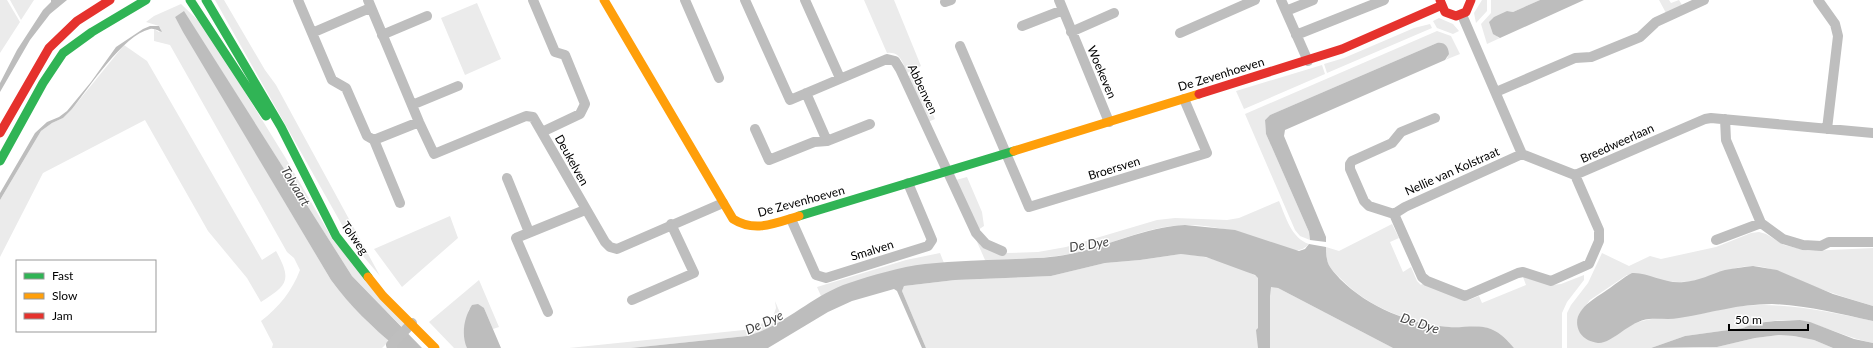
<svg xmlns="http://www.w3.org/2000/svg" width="1873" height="348" font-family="Lato,sans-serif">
  <rect width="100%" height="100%" fill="#fff"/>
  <!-- green -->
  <path fill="#ebebeb" d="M0,0H7L20,22L0,53Z
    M10,0H34L21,20Z
    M215,0H224L265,70L276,85L380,276L357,249L342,225Z
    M864,0H894L921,66L907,73C903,63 900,51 887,53Z
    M1482,0H1487V11L1476,23L1474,13Z
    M1491,0H1540L1513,12L1507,11L1497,37L1500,38L1487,44L1481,24L1491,13Z
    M1659,0H1669L1671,3L1679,0L1682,5L1666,13Z
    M477,3L501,59L465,75L441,18Z
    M181,4L204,26L285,157L333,240L405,324L404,329L352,276L184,12L175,17L331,280C348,303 367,322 389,341L382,348H272L273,344L261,321C279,307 292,291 300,270L294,258L287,252L170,45L154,41V29L159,32L161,29L159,26L146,22L154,16Z
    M1439,18L1453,24L1459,31L1453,34L1437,28L1433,21Z
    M1430,24L1432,28L1327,73L1324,64L1344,58L1414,28Z
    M1437,31L1451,36L1460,54L1445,60L1448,57L1437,43L1270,115L1265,120L1266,134L1309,232L1310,240L1300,236L1295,230L1245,114Z
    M124,45L147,61L262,260L276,251C292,280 288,285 261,302L247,278L208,231L145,120L43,173L0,257V200L41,131L52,123L63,118L72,109Z
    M1322,65L1325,74L1244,109L1236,91Z
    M915,73L935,119L928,122L909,76Z
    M967,177L982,212L984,226L978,230L956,180Z
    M1279,201C1286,217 1291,238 1309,244C1303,250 1299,251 1291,250C1253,237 1225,225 1185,225C1144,226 1108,247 1070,254C1042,259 1013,259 985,260L974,235L1006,253L1038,252L1066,247L1157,220L1175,218L1227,220L1239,218Z
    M450,216L458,238L402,287L374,249Z
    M1392,224L1399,238L1390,242L1403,272L1411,267L1417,281L1421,285L1423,283L1469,300L1479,296L1482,303L1526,285L1523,277L1552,285L1561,284L1584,275V280L1567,302L1562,313V348H1514C1507,340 1501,333 1491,329C1478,324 1462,329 1448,327C1409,323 1368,307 1341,279C1335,273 1328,267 1327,259C1326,255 1326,251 1326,247L1339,251Z
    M1759,232L1766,234L1784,245L1809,251L1873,248V306C1854,300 1834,294 1815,287C1795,279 1777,268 1755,266C1735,265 1718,275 1699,280C1675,285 1651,279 1627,275L1590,300L1580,313L1614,337C1634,316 1665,318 1692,315C1709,313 1725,307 1743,306C1786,302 1830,312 1873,321V343C1849,338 1833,330 1811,323C1793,317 1760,321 1743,328L1685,336L1651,348H1567V313L1571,305L1588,283L1602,253L1629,266L1650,256L1661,259L1716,247L1751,233Z
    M940,253L944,263C902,266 858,278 821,296L817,287L906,260Z
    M1181,254C1205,255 1232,263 1254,275C1262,279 1268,286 1278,288L1393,348H926L902,291L904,286L955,280L1051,276L1105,263L1140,260Z
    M479,280L499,327L493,329L484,308L469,309L465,324L467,348H454L429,322Z
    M775,301L783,320L761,332L747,336L631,348H569L744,330L772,320L776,308Z
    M1779,335L1794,336L1814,340L1833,348H1693L1717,347L1755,338Z"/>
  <!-- water -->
  <path fill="#bdbdbd" d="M51,0H67L50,14L30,40L0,92V83L17,50L43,10L51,2Z
    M1540,0H1584L1500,38L1493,34L1489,22L1494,17L1507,11L1513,12Z
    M184,11L352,276L422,348H397C372,327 350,306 331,280L183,32L175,17Z
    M150,26H159L162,32C158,31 155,28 150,29C123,35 89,88 72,109L63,118L52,123L41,131L0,200V193L35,133L47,122L59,117L67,111L91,82L116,47L143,29Z
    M1437,43C1445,42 1448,46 1449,54L1445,60L1285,130L1284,136L1326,237V242L1310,240L1309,232L1266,134L1265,120L1270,115Z
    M1185,225L1235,230L1299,251L1305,249L1309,244L1326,247C1326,251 1326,255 1327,259C1328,267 1335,273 1340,279C1368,307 1410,324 1449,327C1463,328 1479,324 1491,329C1501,333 1507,340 1514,348H1393L1278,288L1271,287L1270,296V348H1258L1256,330L1258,328V278L1255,275L1206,257L1181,254L1140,260L1105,263L1051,276L955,280L904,286L902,291L926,348H922L897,291L894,289L852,301L828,312L768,348H631L747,336C785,326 812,295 849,283C873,275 900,267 925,264C955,261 986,260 1016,259C1034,258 1053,258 1070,254C1109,246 1145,227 1185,225Z
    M1753,266L1777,270L1833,294L1873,306V321C1840,314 1805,305 1772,304C1737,304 1712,313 1679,318C1669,320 1659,318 1649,319C1629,321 1612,344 1598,343C1591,342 1584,339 1580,333C1568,311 1596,298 1610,288C1617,283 1624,277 1632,273C1649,272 1663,284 1684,282C1699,281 1711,274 1725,270C1735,268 1744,267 1753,266Z
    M478,304L484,308L501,348H467C461,335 464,317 472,305Z
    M1800,320L1810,322L1854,339L1873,343V348H1833L1814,340L1794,336L1779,335L1755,338L1717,347L1651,348L1685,336L1743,328C1761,320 1781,321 1800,320Z"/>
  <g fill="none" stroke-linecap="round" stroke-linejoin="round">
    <!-- street -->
    <path stroke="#bebebe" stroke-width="10" d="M298,0L332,80L346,88L367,136L374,140L400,203
      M368,0L419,122L434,154L526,116L533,117L605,242L610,247L617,249L723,203
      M533,0L555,52L565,55L585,104L580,114L542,132
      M685,0L719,78
      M745,0L790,100L887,59L895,61L900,69L976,233L986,244L1002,251
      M805,0L840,78
      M1059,0L1109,122
      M1281,0L1308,61
      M1818,0L1835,24L1838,36L1827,129
      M945,2L951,0
      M1286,11L1313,0
      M1462,15L1522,154L1575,175L1705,119L1711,118L1873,133
      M1022,26L1063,10
      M1071,32L1114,13
      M312,33L370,8
      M1180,33L1255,0
      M382,35L427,16
      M1296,35L1384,0
      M960,46L1029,207L1207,153L1184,99
      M1496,92L1575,58L1591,57L1640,37L1656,22L1704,0
      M806,93L827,141
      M412,105L458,86
      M1435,118L1401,132L1392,143L1352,161L1350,164V169L1364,201L1369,206L1394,214L1422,277L1427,281L1465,296L1518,273L1523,272L1551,281L1589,264L1599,241V230L1575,175
      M1725,119L1726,140L1761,223
      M755,129L769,160L814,142L827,141L870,124
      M374,140L419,122
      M507,178L529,232
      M1394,214L1405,207L1522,154
      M791,219L816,275L826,278L928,246L932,240L908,183
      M1716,240L1761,223L1783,239L1803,245L1821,246L1829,242H1873
      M632,300L694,273L671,224
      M548,312L516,238L585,210
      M392,348L391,345L412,323"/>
    <!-- fast -->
    <path stroke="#30b455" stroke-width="9" d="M190,0L266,116
      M206,0L281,127L336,236L368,277
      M0,161L43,83L63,53L92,32L146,0
      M799,216L1014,151"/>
    <!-- slow -->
    <path stroke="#ff9f0a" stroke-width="9" d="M604,0L733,219C755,233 776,223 799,216
      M1014,151L1199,94
      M368,277L383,296L435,348"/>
    <!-- jam -->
    <path stroke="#e5322d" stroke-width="9" d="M1440,0L1445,12L1456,16L1466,12L1471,0
      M1199,94L1342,49L1440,6
      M0,133L49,48L77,21L110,0"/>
  </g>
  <g text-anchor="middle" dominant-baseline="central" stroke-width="3" stroke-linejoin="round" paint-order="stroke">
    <!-- street labels -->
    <g font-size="12" fill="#000" stroke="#fff">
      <text transform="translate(1102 72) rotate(67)">Woekeven</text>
      <text transform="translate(1221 74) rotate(-17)">De Zevenhoeven</text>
      <text transform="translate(923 89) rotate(65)">Abbenven</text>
      <text transform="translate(1617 143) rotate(-24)">Breedweerlaan</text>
      <text transform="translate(572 160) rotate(61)">Deukelven</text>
      <text transform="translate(1114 168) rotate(-17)">Broersven</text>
      <text transform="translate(1452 171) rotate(-24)">Nellie van Kolstraat</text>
      <text transform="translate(801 201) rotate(-15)">De Zevenhoeven</text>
      <text transform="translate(355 238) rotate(55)">Tolweg</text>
      <text transform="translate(872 250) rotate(-17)">Smalven</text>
    </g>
    <!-- water labels -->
    <g font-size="13" font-style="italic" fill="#424242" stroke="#fff">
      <text transform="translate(296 186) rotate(59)">Tolvaart</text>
      <text transform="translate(1089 244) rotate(-9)">De Dye</text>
      <text transform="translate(764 322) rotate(-24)">De Dye</text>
      <text transform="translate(1420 323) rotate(18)">De Dye</text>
    </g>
  </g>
  <!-- legend -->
  <rect x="16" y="260" width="140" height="72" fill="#ffffff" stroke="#999999"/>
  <rect x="24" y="273" width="20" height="6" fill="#30b455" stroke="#999999"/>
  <text x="52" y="280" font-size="12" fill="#000000">Fast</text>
  <rect x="24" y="293" width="20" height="6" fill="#ff9f0a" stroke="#999999"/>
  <text x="52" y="300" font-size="12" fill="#000000">Slow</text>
  <rect x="24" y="313" width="20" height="6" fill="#e5322d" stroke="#999999"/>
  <text x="52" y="320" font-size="12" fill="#000000">Jam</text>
  <!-- scale -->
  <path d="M1729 324v6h79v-6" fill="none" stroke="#000000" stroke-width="2"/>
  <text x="1735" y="324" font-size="12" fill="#000000" stroke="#ffffff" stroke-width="3" paint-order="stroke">50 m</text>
</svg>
